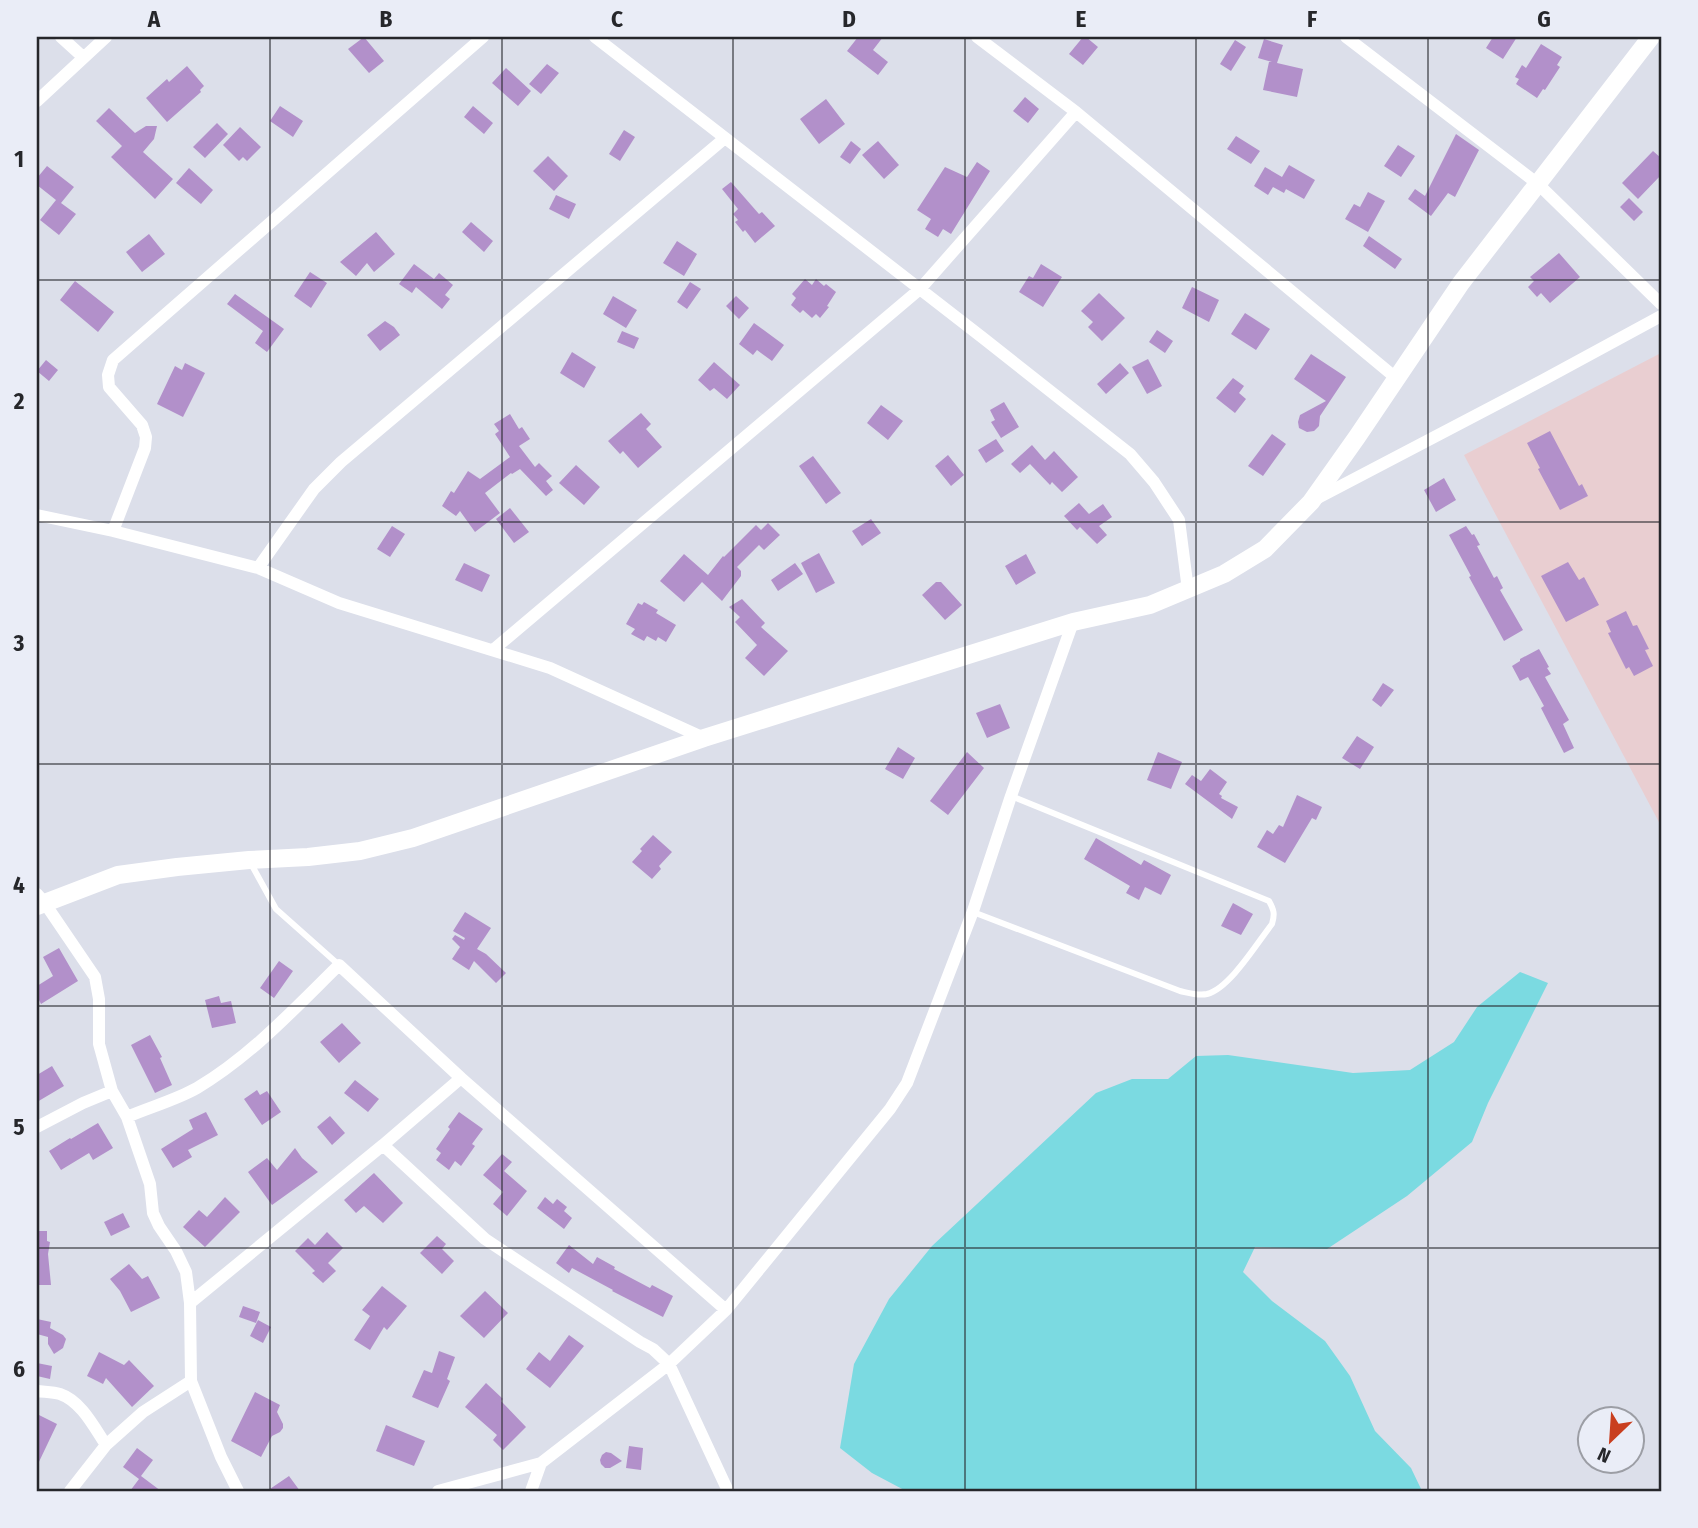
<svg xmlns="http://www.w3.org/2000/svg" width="1698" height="1528" font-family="'Fira Sans Condensed',sans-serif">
  <rect width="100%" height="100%" fill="#dcdfea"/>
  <!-- industrial -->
  <path fill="#e9ced1" d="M1661,353V826L1464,455Z"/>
  <!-- water -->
  <path fill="#7bdae1" d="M1520,972L1548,983L1488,1103L1472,1142L1407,1196L1327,1249L1255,1247L1243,1272L1272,1301L1325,1341L1350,1376L1375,1431L1411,1468L1422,1491H906L872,1473L840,1448L854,1364L889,1299L932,1246L1096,1093L1132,1079H1168L1196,1056L1228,1055L1353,1073L1410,1070L1454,1042L1477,1007Z"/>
  <!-- building -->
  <path fill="#b290ca" d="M364,37L384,61L369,73L348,49Z
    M858,37H883L873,50L888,62L878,75L847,51Z
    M1083,37H1086L1098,47L1083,65L1069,54Z
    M1493,37H1517L1503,59L1486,48Z
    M1264,39L1283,45L1277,63L1303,69L1297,97L1263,90L1269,62H1272L1258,58Z
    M1235,40L1246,47L1231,71L1220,64Z
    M1541,44L1562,57L1557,65L1560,67L1545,90L1543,89L1537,98L1516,84L1519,79L1515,77L1522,65L1526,68Z
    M547,64L559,73L541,94L529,84Z
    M187,66L204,86L200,90L201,92L167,122L146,98L167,79L169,82Z
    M506,68L531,91L518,106L492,83Z
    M1025,97L1039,109L1028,123L1013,111Z
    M826,99L845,124L819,144L800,119Z
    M280,106L303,121L293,137L270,121Z
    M473,106L493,123L484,134L464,117Z
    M109,108L135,133L146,126H157L154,139L143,152L173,179L155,199L111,157L122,146L96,121Z
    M217,123L228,134L205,158L193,147Z
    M240,127L261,147L247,161L243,157L239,161L223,145Z
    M624,130L635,137L620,161L609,154Z
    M1456,134L1479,150L1455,197L1448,193L1431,216L1408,199L1415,189L1425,196Z
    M1236,136L1260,151L1251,164L1227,149Z
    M851,141L861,149L850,164L840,157Z
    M878,141L899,165L884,179L862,155Z
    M1398,145L1415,156L1401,177L1384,166Z
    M1653,151L1661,158V175L1638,199L1622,183Z
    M548,156L568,176L554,191L533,171Z
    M977,162L990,171L951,234L943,229L938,237L925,229L931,219L917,210L945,167L967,177Z
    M1289,165L1315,180L1304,199L1286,189L1284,193L1273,187L1268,195L1254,186L1265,167L1282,177Z
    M47,166L74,187L61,203L76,214L59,235L40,220L56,200L37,185V178Z
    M189,168L213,190L201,204L176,183Z
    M731,182L759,214L762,212L775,226L755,243L745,230L743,232L735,222L738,220L733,214L738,209L722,189Z
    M1368,192L1385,201L1368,232L1345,219L1354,204L1360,207Z
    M556,195L576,204L569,219L549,209Z
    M1629,198L1643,212L1634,221L1620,207Z
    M471,222L493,241L484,252L462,232Z
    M376,232L395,254L374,272L367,263L356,276L340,262Z
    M149,234L165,254L142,272L126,252Z
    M1369,236L1402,259L1395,269L1363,246Z
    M677,241L697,254L684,276L663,263Z
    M1559,253L1580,277L1550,303L1541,293L1537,297L1528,287L1534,281L1530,277Z
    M414,264L434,279L439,273L453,285L445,295L450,299L442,309L416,287L412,293L399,284Z
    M1041,264L1062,277L1043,307L1019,292L1029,276L1033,278Z
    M310,272L327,283L311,308L294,296Z
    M805,279L812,285L816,279L824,286L826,284L836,292L827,306L829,307L820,318L816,314L812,318L803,310L800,313L791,305L796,298L792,294Z
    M75,281L114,312L98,332L60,300Z
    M690,282L701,289L687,309L677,302Z
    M1192,287L1219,300L1209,322L1182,308Z
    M1099,293L1125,318L1102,341L1088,327L1093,322L1081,311Z
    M235,294L284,329L267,352L255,343L263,331L227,304Z
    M613,296L637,310L626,328L603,314Z
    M736,296L749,308L739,319L726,306Z
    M1245,313L1270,329L1256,350L1231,334Z
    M385,321L394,327L400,335L380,351L367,335Z
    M754,323L784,345L772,361L757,350L753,355L739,344Z
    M1157,330L1173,341L1165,353L1149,342Z
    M622,331L639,338L634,349L617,342Z
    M572,352L596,367L584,388L560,373Z
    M1311,354L1346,377L1320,416L1319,426L1314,431L1307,432L1299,428L1298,422L1300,415L1326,401L1294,379Z
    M1148,359L1162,386L1147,394L1132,367Z
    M46,360L58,370L49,381L37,371Z
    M714,362L740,385L727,399L714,388L710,391L698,380Z
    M185,363L205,373L183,417L157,404L175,366L182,370Z
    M1120,363L1129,373L1106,394L1097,384Z
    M1233,378L1244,386L1239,393L1246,399L1235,413L1216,398Z
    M1004,402L1019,427L1001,438L991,422L995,420L990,410Z
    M881,405L903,421L888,440L867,423Z
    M641,413L651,424L646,429L662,447L638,468L623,451L620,454L608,441Z
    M510,414L519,429L522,427L530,439L519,446L535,467L539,463L552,476L546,481L553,490L546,496L520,469L512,474L511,473L485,493L500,513L475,532L460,511L456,516L442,506L451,491L454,493L468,471L480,479L510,457L495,434L499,431L494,424Z
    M1550,431L1579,486L1582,484L1588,496L1560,510L1538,469L1540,468L1527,443Z
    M1272,434L1286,444L1263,476L1248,466Z
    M996,439L1004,451L986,463L978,450Z
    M1032,445L1045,460L1054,451L1078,477L1062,492L1052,482L1050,485L1030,464L1020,473L1011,464Z
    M948,455L964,475L951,486L935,466Z
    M813,456L841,493L826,504L799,466Z
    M576,465L600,487L584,505L559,483Z
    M1444,478L1456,500L1436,512L1424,490Z
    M1079,503L1089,514L1103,504L1112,517L1099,526L1107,535L1097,544L1080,527L1077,530L1064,516Z
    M510,508L529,532L514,543L496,519Z
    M871,519L881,533L862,546L852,531Z
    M768,523L780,535L764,550L759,545L737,567L741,571V576L722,601L702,582L684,602L660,581L684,554L708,575L723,556L724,557L756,525L761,530Z
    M392,526L405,534L390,557L377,549Z
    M1466,526L1472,535L1474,534L1480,545L1477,546L1494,578L1497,576L1503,588L1500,590L1523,630L1504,641L1469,577L1471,576L1449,535Z
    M819,553L835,583L816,593L801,563Z
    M1026,554L1036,573L1016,585L1005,566Z
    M1568,562L1579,580L1584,577L1599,605L1566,622L1541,576Z
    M464,563L490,575L482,592L455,580Z
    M795,563L803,574L778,591L771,580Z
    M936,582H941L962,605L945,620L922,595Z
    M742,599L765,623L761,627L788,651L764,676L745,658L757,645L735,622L740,617L729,607Z
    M644,602L658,610L656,613L676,625L666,642L658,637L656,641L647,636L644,641L631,634L635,629L626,624L638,603L642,605Z
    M1626,611L1633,626L1637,625L1649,649L1645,650L1653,666L1634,676L1629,667L1626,669L1608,633L1611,632L1606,621Z
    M1539,649L1549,667L1547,668L1551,674L1545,677L1569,720L1563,724L1574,748L1564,753L1541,708L1544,706L1528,677L1520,681L1512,666L1520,661V659Z
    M1383,683L1394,690L1381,707L1372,700Z
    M1000,704L1010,728L987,738L976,713Z
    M1357,736L1374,747L1360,769L1342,758Z
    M898,747L915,758L903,779L885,769Z
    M967,752L984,768L948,815L930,801Z
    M1158,752L1182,762L1171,789L1147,780Z
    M1210,769L1227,782L1219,794L1222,796L1221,798L1238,807L1232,819L1185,784L1192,775L1201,781Z
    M1297,795L1322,807L1316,820L1312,818L1285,863L1257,847L1267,830L1273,834L1279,825L1283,827Z
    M653,835L672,852L659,866L661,869L652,879L632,862L642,851L640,849Z
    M1096,838L1141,865L1144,860L1171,875L1161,895L1145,887L1139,900L1126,893L1130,886L1084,859Z
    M1233,903L1253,914L1241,935L1221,926Z
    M465,912L491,928L477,949L486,954L506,973L496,983L474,961L469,970L452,959L460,947L452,939L455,935L464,940L465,938L453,931Z
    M59,948L78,981L41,1004L37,996V986L53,976L43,957Z
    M279,961L293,971L274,998L260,988Z
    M219,996L221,1003L231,1001L236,1023L212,1028L205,1000Z
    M342,1023L361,1043L339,1063L320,1042Z
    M150,1035L162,1057L160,1058L172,1085L155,1093L131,1045Z
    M52,1066L64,1086L37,1102V1075Z
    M355,1080L379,1099L368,1112L344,1093Z
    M257,1090L260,1095L267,1091L281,1112L262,1125L244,1099Z
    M206,1112L218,1135L188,1150L192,1157L173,1168L161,1149L193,1129L189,1120Z
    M459,1112L483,1129L472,1144L475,1146L461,1166L455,1161L449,1170L436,1160L441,1153L436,1149L450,1129L448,1127Z
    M330,1116L345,1133L332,1145L317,1127Z
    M98,1123L113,1148L93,1160L89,1153L61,1170L49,1151L70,1138L71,1139Z
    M295,1148L302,1158L318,1172L272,1205L248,1172L267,1158L277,1170Z
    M502,1154L512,1162L504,1171L527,1191L507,1216L493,1204L503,1192L483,1175Z
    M374,1173L403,1203L383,1223L364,1206L356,1213L344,1200Z
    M225,1197L240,1212L205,1247L183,1227L199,1210L207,1217Z
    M545,1197L553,1204L557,1199L567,1207L564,1211L572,1218L564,1229L537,1208Z
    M123,1213L130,1227L111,1236L104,1222Z
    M37,1231H47V1241L50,1242L48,1254L51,1285H37Z
    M327,1232L343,1248L328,1263L336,1271L323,1283L312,1273L315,1271L295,1251L308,1238L315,1245Z
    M437,1236L446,1244L442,1249L454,1261L442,1274L420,1253Z
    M569,1245L593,1264L597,1257L615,1267L614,1269L650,1288L652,1285L673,1296L663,1317L612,1291L613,1290L572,1268L569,1273L556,1263Z
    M129,1264L142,1279L148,1276L160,1298L131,1312L120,1291L110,1279Z
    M382,1286L407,1306L387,1330L384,1327L370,1350L354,1340L370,1316L362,1310Z
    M485,1291L508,1313L484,1338L460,1316Z
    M243,1306L260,1312L256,1323L239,1317Z
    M37,1319L51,1322L50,1328L63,1335L66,1339L63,1348L54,1354L48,1344V1334V1337L37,1334Z
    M258,1320L271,1327L263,1343L250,1336Z
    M569,1335L584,1346L550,1388L526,1369L539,1352L550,1361Z
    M439,1351L455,1357L447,1379L450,1381L438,1408L412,1397L424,1370L432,1373Z
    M99,1352L124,1365L129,1360L154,1386L132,1407L106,1378L103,1384L87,1376Z
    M37,1363L52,1366L50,1379L37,1376Z
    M486,1383L503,1399L501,1401L526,1427L503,1450L493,1440L497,1435L465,1407Z
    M255,1392L280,1405L277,1412L283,1424V1428L280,1432L272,1436L261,1457L231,1441Z
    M37,1414L57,1424L37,1466Z
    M386,1425L425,1441L414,1466L376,1451Z
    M629,1446L643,1448L641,1470L626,1468Z
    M137,1448L153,1460L141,1476L161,1491H130L139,1479L123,1467Z
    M606,1452L611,1453L622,1461L610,1468H605L601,1464L600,1460L602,1455Z
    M289,1476L300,1491H267Z"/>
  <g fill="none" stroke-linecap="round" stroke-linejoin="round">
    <!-- lane -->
    <path stroke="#fff" stroke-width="6" d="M250,862L276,909L339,965
      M973,912L1180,991C1189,993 1198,996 1207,994C1230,988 1257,943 1272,924C1275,914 1274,910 1269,901L1011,796"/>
    <!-- street -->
    <path stroke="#fff" stroke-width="12" d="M61,37L83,57
      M595,37L983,338L1130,454L1154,482L1179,520L1188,590
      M977,37L1076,112L1396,378
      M1346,37L1538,184L1661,304
      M37,101L106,37
      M1314,500L1543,380L1661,316
      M37,515L113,531L258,568L339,603L550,668L704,738
      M113,531L145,448L146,437L142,425L109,387L108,375L113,360L483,37
      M258,568L314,489L341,462L725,138
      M493,650L920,289L1076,112
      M37,894L44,902L95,977L99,999V1044L112,1091L127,1117L150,1184L153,1213L159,1226L176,1251L186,1272L190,1303L191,1381L221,1457L238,1491
      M127,1117C150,1107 176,1100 197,1088C251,1056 294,1009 339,965L461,1078L726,1310
      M37,1127L83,1103L112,1091
      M383,1145L485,1239L640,1342L653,1349L669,1364L728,1491
      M190,1303L383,1145L461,1078
      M37,1391C44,1392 53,1392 60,1394C81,1401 94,1427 106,1445
      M70,1491L106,1445L143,1412L191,1381
      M438,1491L541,1463
      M531,1491L541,1463L669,1364L726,1310L890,1109L907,1083L973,911L1011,796L1073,622"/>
    <!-- secondary -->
    <path stroke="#fff" stroke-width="18" d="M37,906L118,875L177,867L249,860L308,857L360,851L413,838L704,738L1073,622L1150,605L1224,574L1265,549L1311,502L1357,437L1461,283L1651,37"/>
  </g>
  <!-- grid -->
  <path fill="none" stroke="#26272b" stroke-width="2" stroke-opacity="0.55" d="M270,37V1491M502,37V1491M733,37V1491M965,37V1491M1196,37V1491M1428,37V1491M37,280H1661M37,522H1661M37,764H1661M37,1006H1661M37,1248H1661"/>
  <!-- border -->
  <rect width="1698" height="1528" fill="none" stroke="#eaedf7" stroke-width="77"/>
  <!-- north arrow -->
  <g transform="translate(1611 1440) rotate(205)"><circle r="33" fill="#eaedf7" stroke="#9c9ea5" stroke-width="2"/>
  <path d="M0-5L12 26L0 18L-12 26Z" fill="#c93f1f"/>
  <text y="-10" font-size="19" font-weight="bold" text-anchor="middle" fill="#26272b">N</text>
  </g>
  <rect x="38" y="38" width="1622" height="1452" fill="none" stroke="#26272b" stroke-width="2.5"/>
  <g font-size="23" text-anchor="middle" font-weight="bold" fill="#26272b">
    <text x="154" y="27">A</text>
    <text x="386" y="27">B</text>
    <text x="617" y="27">C</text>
    <text x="849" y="27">D</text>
    <text x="1081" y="27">E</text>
    <text x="1312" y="27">F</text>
    <text x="1544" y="27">G</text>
    <text x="19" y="167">1</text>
    <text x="19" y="409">2</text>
    <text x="19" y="651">3</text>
    <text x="19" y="893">4</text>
    <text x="19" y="1135">5</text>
    <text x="19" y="1377">6</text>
  </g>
</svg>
